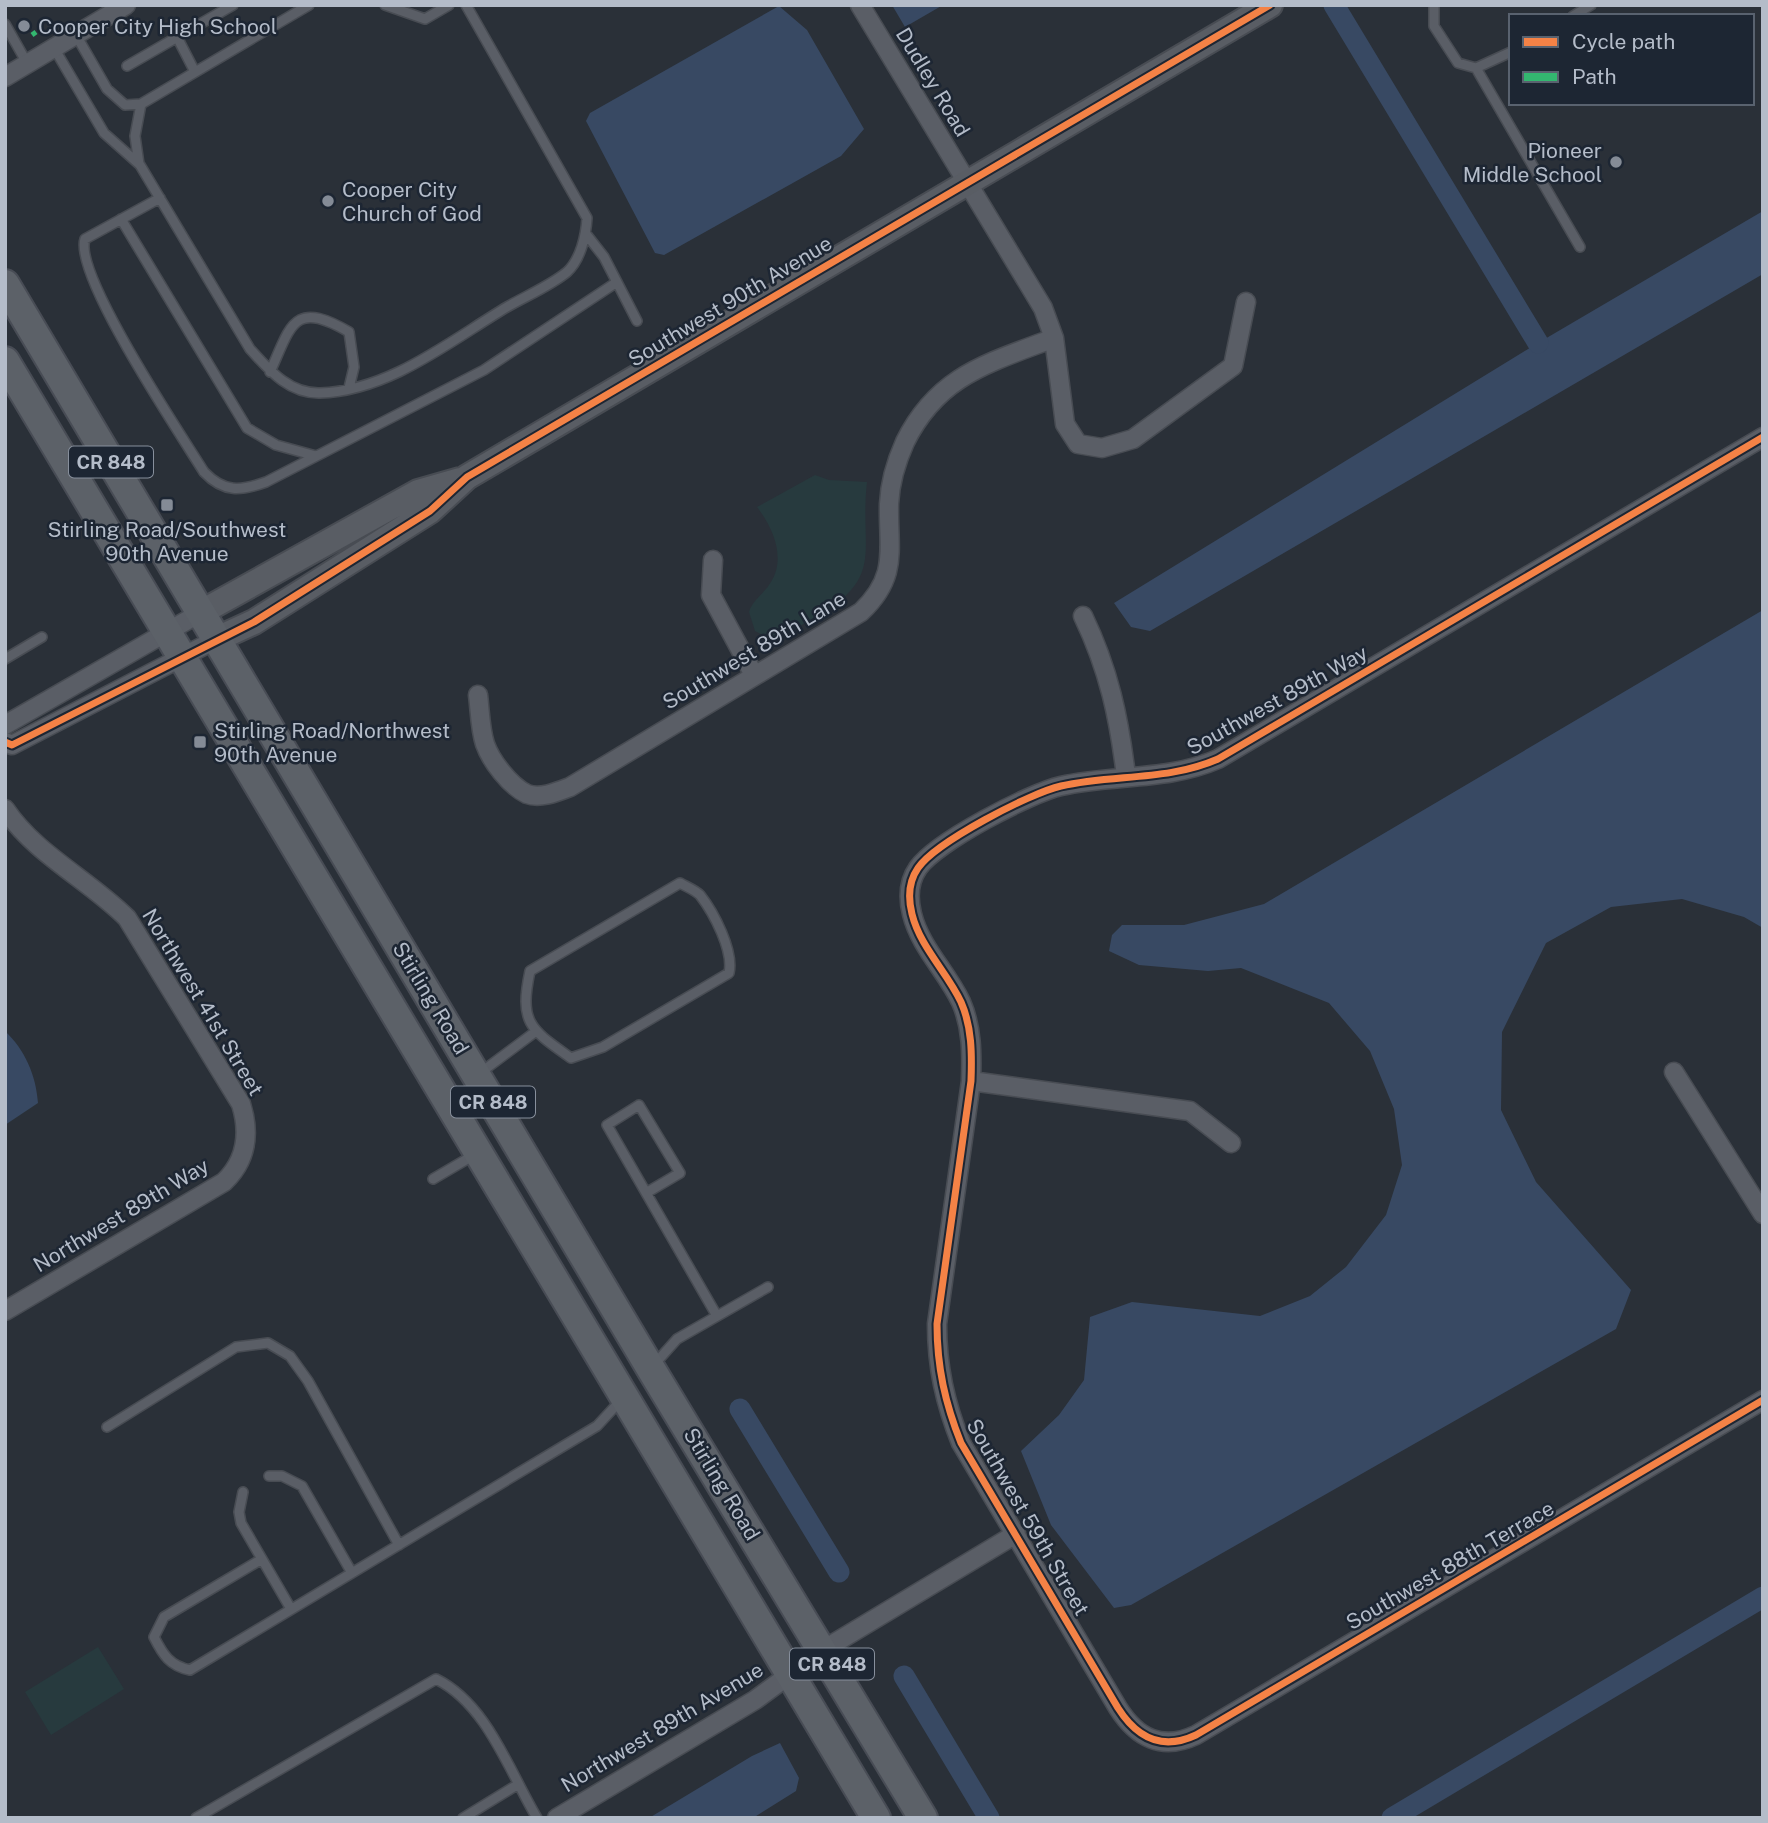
<svg xmlns="http://www.w3.org/2000/svg" width="1768" height="1823" font-family="'Public Sans',sans-serif">
  <rect width="100%" height="100%" fill="#2a3038"/>
  <!-- green -->
  <path fill="#273a3e" d="M815,475L829,480L867,482C859,552 887,578 812,619C799,626 783,639 768,638L755,631L749,612C752,601 763,594 769,585C787,560 774,529 757,507Z
    M98,1647L124,1689L51,1735L25,1692Z"/>
  <!-- water -->
  <path fill="#384963" d="M892,5H943L905,27Z
    M779,6L807,30L864,129L841,156L664,255L655,253L586,121L590,113Z
    M1763,211V274L1150,631L1131,627L1114,603L1538,343Z
    M1763,610V928L1744,917L1682,899L1611,907L1546,943L1502,1032L1501,1110L1536,1182L1631,1290L1616,1329L1131,1605L1114,1608L1051,1525L1021,1451L1059,1415L1084,1380L1090,1317L1132,1302L1260,1316L1310,1296L1346,1267L1386,1215L1402,1165L1394,1109L1370,1051L1329,1003L1241,968L1208,971L1139,965L1109,951L1112,935L1122,925H1184L1264,904Z
    M5,1031C25,1050 36,1075 38,1103L5,1125Z
    M780,1743L799,1778L796,1791L753,1818H649L752,1756Z"/>
  <g fill="none" stroke-linecap="round" stroke-linejoin="round">
    <!-- canal -->
    <path stroke="#384963" stroke-width="21" d="M1334,5L1538,343
      M740,1409L839,1572
      M904,1676L989,1818
      M1392,1818L1763,1597"/>
    <!-- lane casing -->
    <g stroke="#484c53" stroke-width="12">
      <path id="lane" d="M385,5L425,19L449,5
        M1434,5V26L1458,63L1476,68L1511,52
        M1573,16L1591,5
        M5,24L27,63
        M76,35L107,89L125,105L141,104L309,5
        M177,37L195,72
        M54,48L104,133L140,165L250,349C269,370 289,394 320,393C389,391 450,341 507,307C526,296 550,286 567,272C581,259 586,235 587,218L466,5
        M127,66L233,5
        M1476,68L1580,247
        M139,164L135,136L141,104
        M160,198L85,239C73,274 181,435 204,472C224,493 241,491 266,482L484,370L617,282
        M121,219L247,428L276,445L316,456
        M586,234L604,257L637,321
        M270,372C291,326 293,299 349,332L354,367L349,388
        M5,659L42,637
        M680,883C687,887 695,890 700,895C714,913 734,951 729,973L603,1047L571,1058C530,1029 519,1023 530,971Z
        M480,1073L535,1032
        M433,1179L474,1155
        M646,1193L680,1173L639,1105L607,1125L717,1316
        M652,1367L677,1339L768,1287
        M107,1427L236,1347L268,1343L290,1356L308,1381L399,1545
        M269,1476H282L302,1486L352,1573
        M243,1492L239,1512L241,1523L291,1609
        M262,1559L164,1617L154,1637C163,1655 170,1666 190,1670L597,1426L621,1400
        M196,1818L436,1679C487,1704 509,1771 537,1818
        M463,1818L517,1785"/>
    </g>
    <!-- street casing -->
    <g stroke="#484c53" stroke-width="21">
      <path id="street" d="M860,5L1043,308L1054,338L1065,424L1078,444L1102,448L1133,439L1233,366L1246,302
        M5,77L126,5
        M1763,437L1218,759C1168,781 1114,774 1061,786C1030,793 936,842 918,868C909,881 908,898 912,914C920,947 947,972 961,1002C972,1027 972,1054 971,1081L937,1324C937,1367 945,1403 961,1443L1118,1708C1137,1738 1162,1751 1196,1735L1763,1400
        M713,560L711,595L754,675
        M1083,616C1109,670 1119,718 1126,776
        M478,695C480,710 480,729 485,744C491,761 510,786 527,794C540,799 557,792 570,787L861,612C899,576 888,550 889,504C890,481 896,462 905,442C938,375 989,363 1054,338
        M5,725L200,613
        M5,742L12,745L217,639
        M5,809C35,854 89,880 127,918L241,1104C250,1133 247,1160 224,1182L5,1311
        M1674,1072L1763,1214
        M971,1081L1190,1111L1231,1143
        M557,1818L755,1700L823,1650L1016,1534"/>
    </g>
    <!-- secondary casing -->
    <g stroke="#484c53" stroke-width="28">
      <path id="secondary" d="M200,613L418,492L460,480
        M217,639L254,622L430,511L467,477L1270,5"/>
    </g>
    <!-- primary casing -->
    <g stroke="#484c55" stroke-width="32">
      <path id="primary" d="M5,284L651,1369L923,1818
        M5,361L876,1818"/>
    </g>
    <!-- lane -->
    <use href="#lane" stroke="#5a5e66" stroke-width="9"/>
    <!-- street -->
    <use href="#street" stroke="#5a5e66" stroke-width="18"/>
    <!-- secondary -->
    <use href="#secondary" stroke="#595d64" stroke-width="24"/>
    <!-- primary -->
    <use href="#primary" stroke="#5c6168" stroke-width="28"/>
    <!-- quiet -->
    <path stroke="#33b770" stroke-width="5" stroke-dasharray="10 5" stroke-linecap="butt" d="M32,35L36,32"/>
    <!-- cycleway casing -->
    <g stroke="#1d2633" stroke-width="11">
      <path id="cycleway" d="M1763,437L1218,759C1168,781 1114,774 1061,786C1030,793 936,842 918,868C909,881 908,898 912,914C920,947 947,972 961,1002C972,1027 972,1054 971,1081L937,1324C937,1367 945,1403 961,1443L1118,1708C1137,1738 1162,1751 1196,1735L1763,1400
        M5,742L12,745L254,622L430,511L467,477L1270,5"/>
    </g>
    <!-- cycleway -->
    <use href="#cycleway" stroke="#f48246" stroke-width="7"/>
  </g>
  <!-- markers -->
  <g fill="#848b96" stroke="#1d2633" stroke-width="2.5">
    <circle cx="24" cy="26" r="7"/>
    <circle cx="1616" cy="162" r="7"/>
    <circle cx="328" cy="201" r="7"/>
    <rect x="160" y="498" width="14" height="14" rx="3.5"/>
    <rect x="193" y="735" width="14" height="14" rx="3.5"/>
  </g>
  <g text-anchor="middle" dominant-baseline="central" stroke-width="5" stroke-linejoin="round" paint-order="stroke">
    <!-- shield labels -->
    <g fill="#1d2633" stroke="#878f9c" stroke-width="2">
      <rect x="69" y="446.5" width="84" height="31" rx="5"/>
      <rect x="451" y="1086.5" width="84" height="31" rx="5"/>
      <rect x="790" y="1648.5" width="84" height="31" rx="5"/>
    </g>
    <g font-size="19" font-weight="bold" fill="#b4bcc9">
      <text x="111" y="462">CR 848</text>
      <text x="493" y="1102">CR 848</text>
      <text x="832" y="1664">CR 848</text>
    </g>
    <!-- poi labels -->
    <g font-size="21" fill="#b4bcc9" stroke="#1d2633" text-anchor="start">
      <text x="38" y="26">Cooper City High School</text>
      <text x="1602" y="150" text-anchor="end">Pioneer<tspan x="1602" dy="24">Middle School</tspan></text>
      <text x="342" y="189">Cooper City<tspan x="342" dy="24">Church of God</tspan></text>
      <text x="167" y="529" text-anchor="middle">Stirling Road/Southwest<tspan x="167" dy="24">90th Avenue</tspan></text>
      <text x="214" y="730">Stirling Road/Northwest<tspan x="214" dy="24">90th Avenue</tspan></text>
    </g>
    <!-- street labels -->
    <g font-size="21" fill="#b4bcc9" stroke="#1d2633">
      <text transform="translate(933 82) rotate(59)">Dudley Road</text>
      <text transform="translate(730 301) rotate(-31)">Southwest 90th Avenue</text>
      <text transform="translate(754 650) rotate(-31)">Southwest 89th Lane</text>
      <text transform="translate(1277 700) rotate(-29)">Southwest 89th Way</text>
      <text transform="translate(431 998) rotate(59)">Stirling Road</text>
      <text transform="translate(203 1002) rotate(59)">Northwest 41st Street</text>
      <text transform="translate(121 1215) rotate(-31)">Northwest 89th Way</text>
      <text transform="translate(722 1484) rotate(59)">Stirling Road</text>
      <text transform="translate(1028 1517) rotate(60)">Southwest 59th Street</text>
      <text transform="translate(1450 1565) rotate(-30)">Southwest 88th Terrace</text>
      <text transform="translate(662 1727) rotate(-31)">Northwest 89th Avenue</text>
    </g>
  </g>
  <!-- border -->
  <rect width="1768" height="1823" fill="none" stroke="#b4bcc9" stroke-width="14"/>
  <!-- legend -->
  <rect x="1509" y="14" width="245" height="91" fill="#1d2633" stroke="#59626f" stroke-width="2"/>
  <rect x="1523" y="37" width="35" height="10" fill="#f48246" stroke="#59626f" stroke-width="2"/>
  <text x="1572" y="49" font-size="21" fill="#b4bcc9">Cycle path</text>
  <rect x="1523" y="72" width="35" height="10" fill="#33b770" stroke="#59626f" stroke-width="2"/>
  <text x="1572" y="84" font-size="21" fill="#b4bcc9">Path</text>
</svg>
